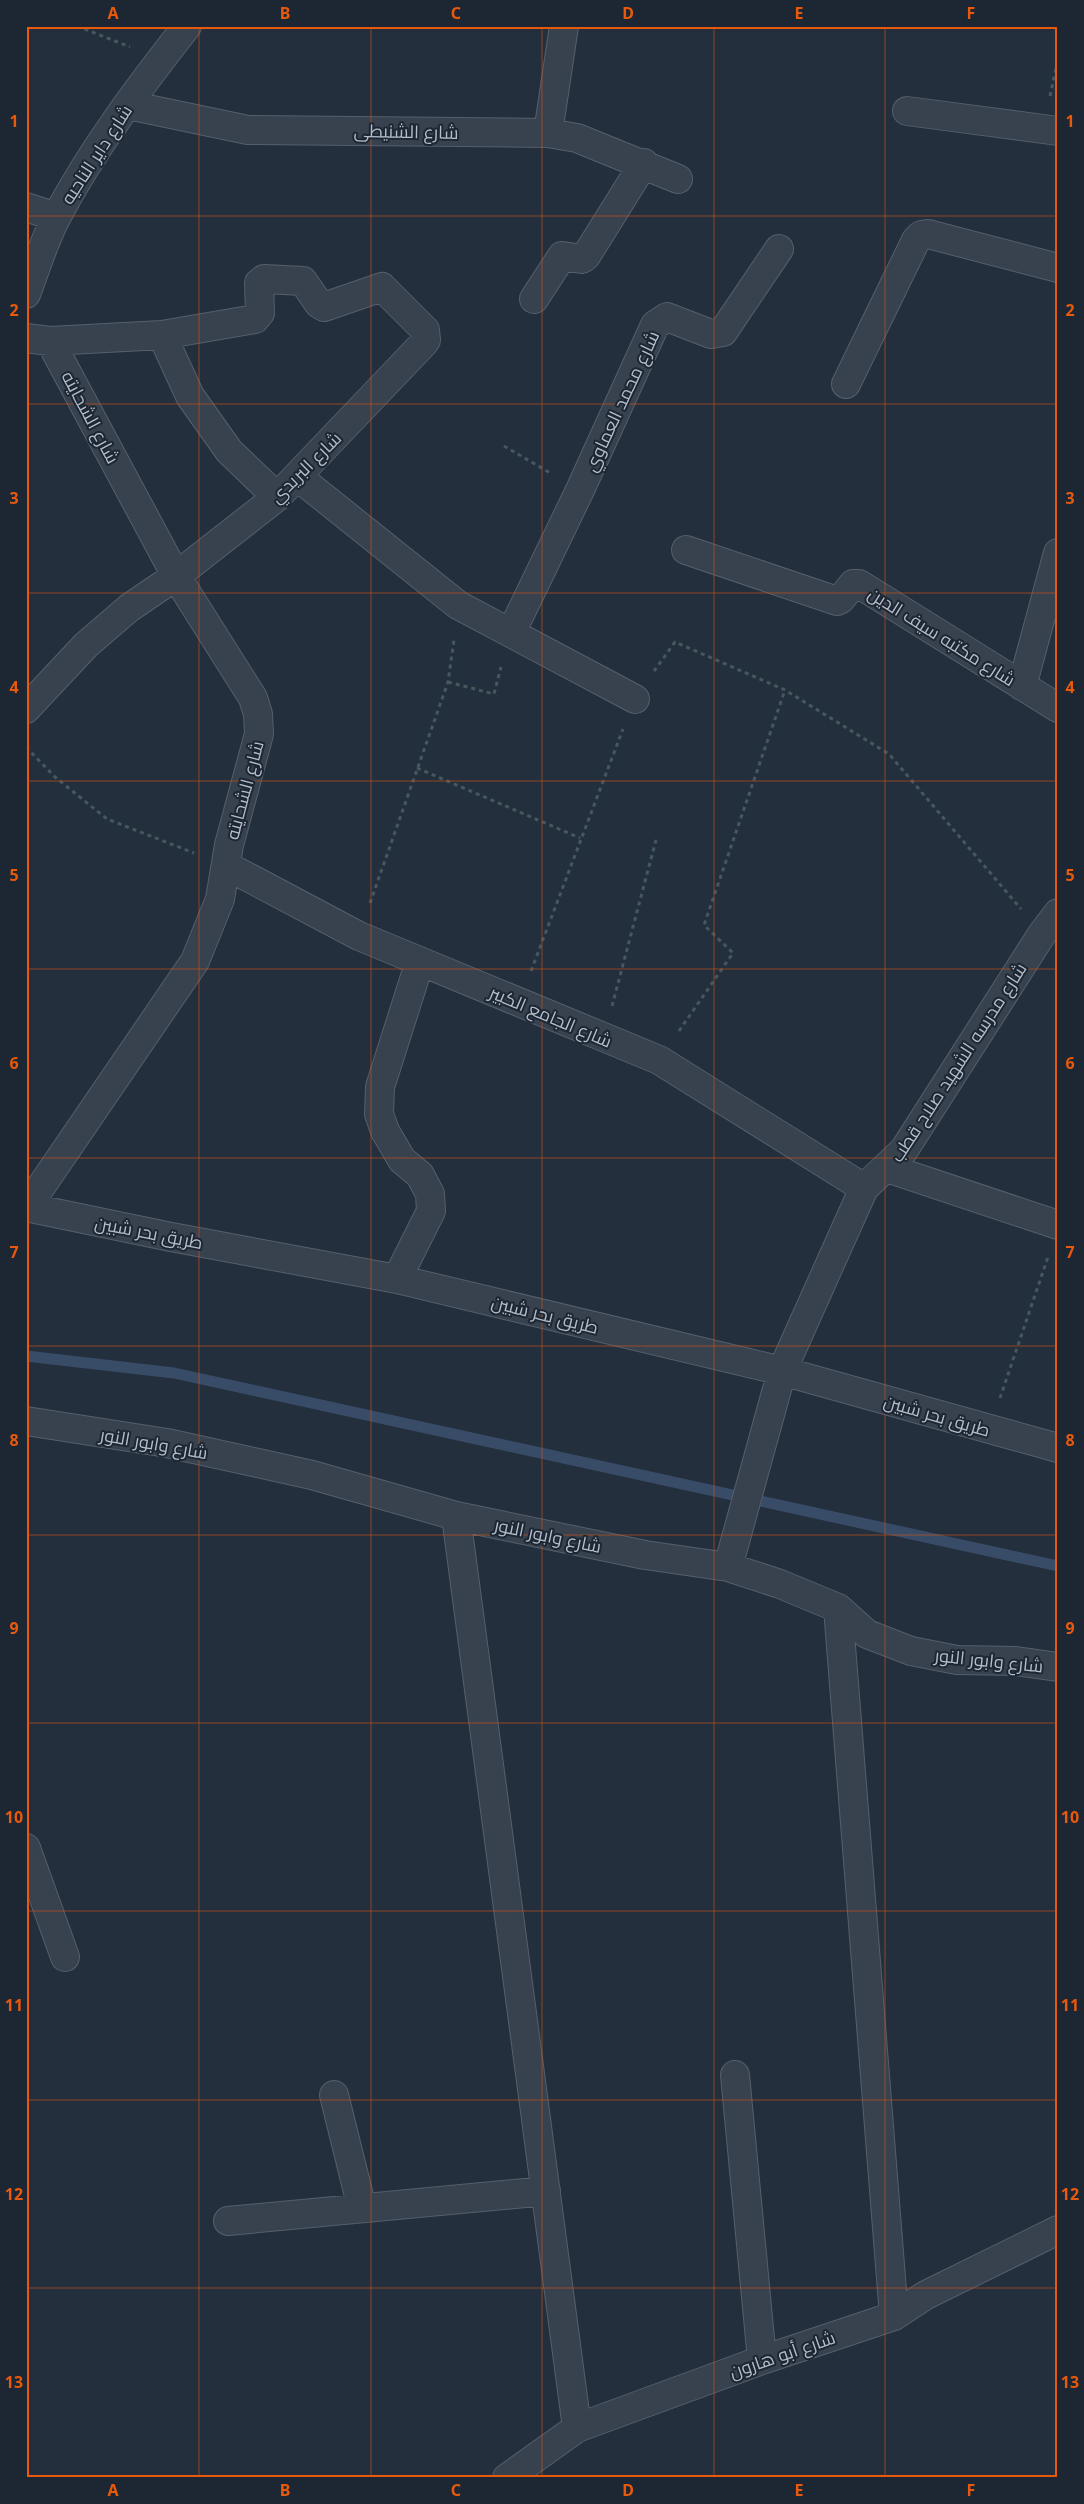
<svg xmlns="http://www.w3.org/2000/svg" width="1084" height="2504" font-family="'Noto Sans',Cairo,sans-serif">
  <rect width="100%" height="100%" fill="#242f3e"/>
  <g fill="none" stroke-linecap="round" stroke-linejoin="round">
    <!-- stream -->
    <path stroke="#394c67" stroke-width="11" d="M26,1356L174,1373L1058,1566"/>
    <!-- street casing -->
    <g stroke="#565f6c" stroke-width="30">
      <path id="street" d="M128,105L248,130L548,133L577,138L678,179
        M907,111L1058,131
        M548,133L564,26
        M26,207L56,217
        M26,294C36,268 44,240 57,216C93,148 140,86 187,26
        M534,299L562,256L582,259L586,256L644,163
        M162,335L190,396L229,451L277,497
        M26,338L50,341L162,335L255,319L260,313L259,283L264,279L303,281L319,304L324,307L382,287L425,330L426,340L423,344L277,497L176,576L129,608L86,645L26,709
        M846,384L916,240L921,235L928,234L1058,268
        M298,477L458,605L635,699
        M686,550L837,601L841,599L853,584H859L1058,708
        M511,633L580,490L655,325L667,317L711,334L723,332L779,249
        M1022,686L1058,553
        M227,866L359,936L659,1060L864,1188
        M887,1168L1058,1225
        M26,1207L171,1237L397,1279L782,1371L1058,1448
        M27,1207L195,961L220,899L229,845L259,734L258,714L253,698L176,576L50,341
        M397,1279L431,1211L430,1194L420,1175L402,1160L385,1131L379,1114L380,1087L420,961
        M26,1421L167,1443L312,1475L456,1516L645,1555L728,1567L780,1584L838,1608L867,1634L911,1651L957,1660L1016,1661L1058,1667
        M456,1516L577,2428
        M728,1567L782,1371L864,1188L904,1150L1042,934L1058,913
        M838,1608L894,2316
        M26,1848L65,1957
        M735,2075L762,2360
        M334,2095L362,2208
        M228,2221L546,2191
        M507,2478L577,2428L762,2360L894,2316L926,2295L1058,2230"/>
    </g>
    <!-- path -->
    <path stroke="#44595c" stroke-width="3" stroke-dasharray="4 4" stroke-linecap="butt" d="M77,26L130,47
      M1050,96L1058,59
      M504,446L552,474
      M654,671L675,642L785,690L889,754L1021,909
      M448,682L494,694L501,667
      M26,747L55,777L107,819L194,853
      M417,768L580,838
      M370,903L448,682L454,640
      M531,971L623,729
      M612,1006L656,840
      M679,1031L733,953L704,925L785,690
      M1000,1398L1048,1257"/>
    <!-- street -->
    <use href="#street" stroke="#38414e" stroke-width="28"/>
  </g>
  <!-- grid -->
  <path fill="none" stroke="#e8590c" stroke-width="1" stroke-opacity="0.55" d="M199,26V2478M371,26V2478M542,26V2478M714,26V2478M885,26V2478M26,216H1058M26,404H1058M26,593H1058M26,781H1058M26,969H1058M26,1158H1058M26,1346H1058M26,1535H1058M26,1723H1058M26,1911H1058M26,2100H1058M26,2288H1058"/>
  <g text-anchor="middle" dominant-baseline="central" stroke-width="4" stroke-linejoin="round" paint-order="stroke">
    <!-- street labels -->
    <g font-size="18" fill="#b4bcc9" stroke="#1d2633">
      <text transform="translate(406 131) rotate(1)">شارع الشنيطى</text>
      <text transform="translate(96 154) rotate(-57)">شارع داير الناحيه</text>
      <text transform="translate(621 401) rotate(-65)">شارع محمد العماوي</text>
      <text transform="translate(91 417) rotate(62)">شارع الشحايته</text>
      <text transform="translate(305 467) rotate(-45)">شارع البريدي</text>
      <text transform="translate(942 636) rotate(32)">شارع مكتبه سيف الدين</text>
      <text transform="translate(244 790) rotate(-75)">شارع الشحايته</text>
      <text transform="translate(551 1016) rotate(23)">شارع الجامع الكبير</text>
      <text transform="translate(958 1062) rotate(-57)">شارع مدرسه الشهيد صلاح قطب</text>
      <text transform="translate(149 1232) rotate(11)">طريق بحر شبين</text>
      <text transform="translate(545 1314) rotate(14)">طريق بحر شبين</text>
      <text transform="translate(937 1415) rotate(16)">طريق بحر شبين</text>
      <text transform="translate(154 1443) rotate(10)">شارع وابور النور</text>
      <text transform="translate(548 1535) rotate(12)">شارع وابور النور</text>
      <text transform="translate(989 1660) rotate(6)">شارع وابور النور</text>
      <text transform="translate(782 2354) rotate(-19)">شارع أبو هارون</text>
    </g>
  </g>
  <!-- border -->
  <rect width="1084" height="2504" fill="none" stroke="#1d2633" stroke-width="55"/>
  <rect x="28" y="28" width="1028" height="2448" fill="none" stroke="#e8590c" stroke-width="2"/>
  <g font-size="16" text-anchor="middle" font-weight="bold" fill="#e8590c">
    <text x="113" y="19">A</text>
    <text x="285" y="19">B</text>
    <text x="456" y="19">C</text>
    <text x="628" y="19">D</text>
    <text x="799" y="19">E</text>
    <text x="971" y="19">F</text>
    <text x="14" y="127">1</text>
    <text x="1070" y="127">1</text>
    <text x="14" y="316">2</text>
    <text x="1070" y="316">2</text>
    <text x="14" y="504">3</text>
    <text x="1070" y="504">3</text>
    <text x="14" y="693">4</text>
    <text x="1070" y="693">4</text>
    <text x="14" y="881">5</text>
    <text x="1070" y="881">5</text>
    <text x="14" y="1069">6</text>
    <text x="1070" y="1069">6</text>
    <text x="14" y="1258">7</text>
    <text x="1070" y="1258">7</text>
    <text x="14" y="1446">8</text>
    <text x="1070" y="1446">8</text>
    <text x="14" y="1634">9</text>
    <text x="1070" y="1634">9</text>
    <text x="14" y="1823">10</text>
    <text x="1070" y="1823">10</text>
    <text x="14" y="2011">11</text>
    <text x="1070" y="2011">11</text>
    <text x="14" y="2200">12</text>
    <text x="1070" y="2200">12</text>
    <text x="14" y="2388">13</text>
    <text x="1070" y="2388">13</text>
    <text x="113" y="2496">A</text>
    <text x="285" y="2496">B</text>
    <text x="456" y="2496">C</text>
    <text x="628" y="2496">D</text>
    <text x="799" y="2496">E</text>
    <text x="971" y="2496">F</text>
  </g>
</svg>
